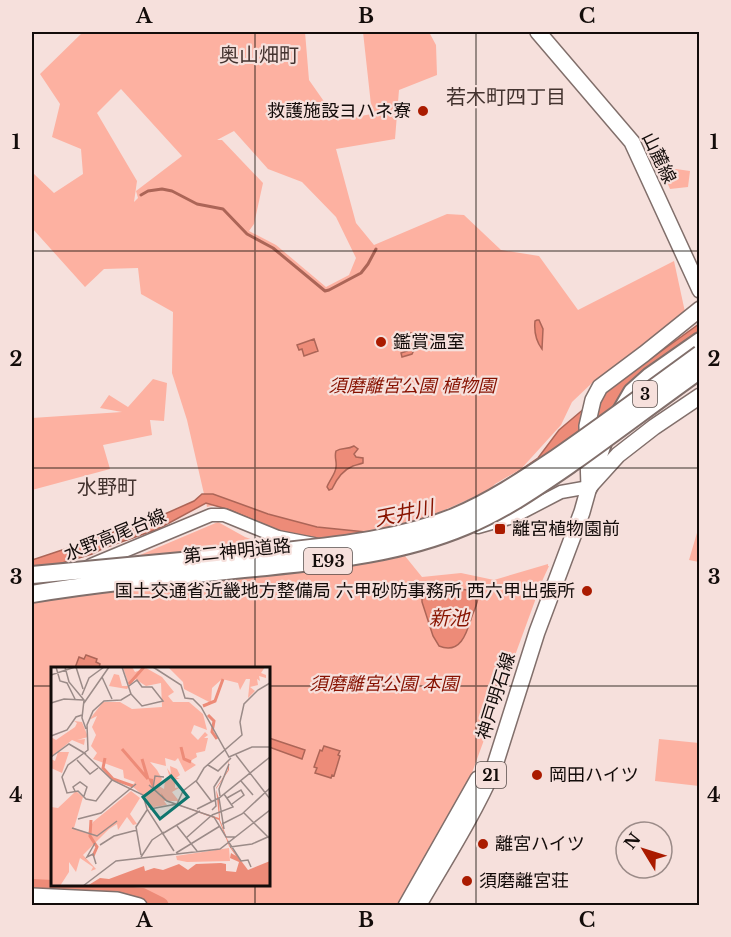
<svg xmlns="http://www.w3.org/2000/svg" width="731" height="937" font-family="'Libre Baskerville','Noto Sans JP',serif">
  <rect width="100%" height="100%" fill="#f6e0dc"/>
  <!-- green -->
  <path fill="#fdb1a1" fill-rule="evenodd" d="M83,32H305L309,80L337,120L372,114L363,32H429L436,45L437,75L399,90L395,139L336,149L356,223L374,245L447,214L464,215L501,250L539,256L578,310L674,261L685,312L592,383L572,402L561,425L521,469L495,484L490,490L406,527L320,536L219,504L207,507L187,420L172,373L173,312L141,294L138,268L104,269L85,287L32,228V173H33L54,193L83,174L81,149L52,137L60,104L40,74ZM121,89L182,156L136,191L138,198L134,202L137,181L97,113ZM234,131L268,169L302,182L336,217L356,258L349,275L326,287L276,245L249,231L254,224L263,183L222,140H217Z
    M676,169L690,171L688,187L670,189L664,175Z
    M153,379L167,383L164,421L150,420L152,435L103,445L110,469L32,490V418L122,412L100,408L109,395L128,407Z
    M218,522L245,537L323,566L405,556L422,577L461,573L494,580L548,564V566H549L543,579L469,781L399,905L156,906L141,900L32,891V593L67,586ZM52,668H268V884H52Z
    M699,526L700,562H699L689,560Z
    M659,739L699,743V786L655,781Z"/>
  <!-- water -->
  <path fill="#ed8b78" stroke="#ac6557" stroke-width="1.5" d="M537,320H539L543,329L542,349C536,341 534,331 535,321Z
    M699,324V345L551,470L367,544L314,538L279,531L230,510L206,503L158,529L104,548L92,554L32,572V560L80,544L90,538L140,525L194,501L202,494H213L268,514L317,527L366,532L406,528L462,505L490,491L538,458L559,430L599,396Z
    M411,333L416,346L412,354L402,357L401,353L407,351L405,345L402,346L398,337Z
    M314,339L318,351L304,356L302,349L299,350L297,345Z
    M354,446L358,449L354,454L356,457L363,458V463C360,464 356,465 353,466C343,470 336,480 332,489L329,490L327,487C329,481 336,473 336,467C337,461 334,457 336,451C342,447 347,450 354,446Z
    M460,589L475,591L478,593C479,602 475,608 472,616C467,632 461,655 439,646L433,636L422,602V597L425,594L429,593L440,599L445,597L448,593Z
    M86,655L97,659L96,662L100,664L99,668H75L79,657L84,659Z
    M269,738L305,750L302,759L269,747Z
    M324,746L340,751L338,755L340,756L334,776L332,775L331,778L315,773L317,768L314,767L320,750L322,751Z"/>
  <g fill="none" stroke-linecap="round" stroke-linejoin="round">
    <!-- stream -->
    <path stroke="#ac6557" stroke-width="3" d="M141,195L148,191L162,189L172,191L197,204L223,209L247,234L273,248L325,291L329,290L361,273L368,264L376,249"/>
    <!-- river -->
    <path stroke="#ed8b78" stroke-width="18" d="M32,888L72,890L142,897L160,906"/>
    <!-- tertiary casing -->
    <g stroke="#816f6b" stroke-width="15">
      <path id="tertiary" d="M478,527L513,517L561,492L589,487
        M91,565L211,515H224L278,537L314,544
        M32,587L61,576"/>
    </g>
    <!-- primary casing -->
    <g stroke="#816f6b" stroke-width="18">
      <path id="primary" d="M538,32L632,142L700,290
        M589,487L618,455L654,427L700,396
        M32,896L117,900L139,906
        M406,906L478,779
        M418,906C444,861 473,816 494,768L537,632L582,512L589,487L587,426L593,400L600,387L644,354L700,309"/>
    </g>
    <!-- motorway casing -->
    <g stroke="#816f6b" stroke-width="20">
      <path id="motorway" d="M589,487L604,440L632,392L650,376L700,341"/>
    </g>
    <!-- tertiary -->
    <use href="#tertiary" stroke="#fff" stroke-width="12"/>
    <!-- primary -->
    <use href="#primary" stroke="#fff" stroke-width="15"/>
    <!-- motorway -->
    <use href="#motorway" stroke="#fff" stroke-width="16"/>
    <!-- motorway-bridge casing -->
    <g stroke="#816f6b" stroke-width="20" stroke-linecap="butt">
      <path id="motorway-bridge" d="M32,575C110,567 189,561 267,553C330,546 395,541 454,517C490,502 523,480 556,458C605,424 652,389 700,354
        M32,594C109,581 188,575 266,567C335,560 402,553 466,526C505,510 540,485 575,461C617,431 658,400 700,370"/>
    </g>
    <!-- motorway-bridge -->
    <use href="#motorway-bridge" stroke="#fff" stroke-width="16"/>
  </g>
  <!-- grid -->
  <path fill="none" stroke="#130c0a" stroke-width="1.5" stroke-opacity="0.55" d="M255,32V668M476,32V906M32,251H700M32,468H700M32,686H52M268,686H700M255,884V906"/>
  <!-- markers -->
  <g fill="#aa1b00" stroke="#f6e0dc" stroke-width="2">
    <circle cx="423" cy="111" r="6"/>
    <circle cx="381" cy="342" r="6"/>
    <rect x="494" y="523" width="12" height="12" rx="3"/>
    <circle cx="587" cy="591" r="6"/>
    <circle cx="537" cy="775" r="6"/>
    <circle cx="483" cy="844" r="6"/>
    <circle cx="467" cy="881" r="6"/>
  </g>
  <g text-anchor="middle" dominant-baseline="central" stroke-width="4.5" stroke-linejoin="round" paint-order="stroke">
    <!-- shield labels -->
    <g fill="#f6e0dc" stroke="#574c49" stroke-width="1.5">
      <rect x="633" y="381" width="24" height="26" rx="4.5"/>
      <rect x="304" y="548" width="48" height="26" rx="4.5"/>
      <rect x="476" y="762" width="30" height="26" rx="4.5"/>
    </g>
    <g font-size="16" font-weight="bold" fill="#130c0a">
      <text x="645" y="394">3</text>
      <text x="328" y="561">E93</text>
      <text x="491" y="775">21</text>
    </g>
    <!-- poi labels -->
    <g font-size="18" fill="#130c0a" stroke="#f6e0dc" text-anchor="start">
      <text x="411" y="111" text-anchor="end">救護施設ヨハネ寮</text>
      <text x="393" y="342">鑑賞温室</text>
      <text x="512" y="529">離宮植物園前</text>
      <text x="575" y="591" text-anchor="end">国土交通省近畿地方整備局 六甲砂防事務所 西六甲出張所</text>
      <text x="549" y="775">岡田ハイツ</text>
      <text x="495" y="844">離宮ハイツ</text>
      <text x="479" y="881">須磨離宮荘</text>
    </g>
    <!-- street labels -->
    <g font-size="18" fill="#130c0a" stroke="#f6e0dc">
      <text transform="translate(659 158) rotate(64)">山麓線</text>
      <text transform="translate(115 535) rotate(-22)">水野高尾台線</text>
      <text transform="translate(237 551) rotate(-6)">第二神明道路</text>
      <text transform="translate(496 696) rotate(-73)">神戸明石線</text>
    </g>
    <!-- park labels -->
    <g font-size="18" font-style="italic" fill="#861100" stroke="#f6e0dc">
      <text x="412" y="386">須磨離宮公園 植物園</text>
      <text x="384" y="684">須磨離宮公園 本園</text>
    </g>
    <!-- neighbourhood labels -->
    <g font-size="20" fill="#43332f" stroke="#f6e0dc">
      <text x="259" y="55">奥山畑町</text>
      <text x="506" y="97">若木町四丁目</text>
      <text x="107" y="487">水野町</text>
    </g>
    <!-- water labels -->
    <g font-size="20" font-style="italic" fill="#881400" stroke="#f6e0dc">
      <text transform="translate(404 513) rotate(-12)">天井川</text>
      <text x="449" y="618">新池</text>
    </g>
  </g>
  <!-- overview -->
  <g transform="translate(51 667)">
    <rect width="219" height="219" fill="#f6e0dc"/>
    <path d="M72,0H81L84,5L95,1L111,10L123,25L117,29L122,35H138L152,47L156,63L143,58L140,66L147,73L154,65L157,68L153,71H157L154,84L145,86L146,90L139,94L145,98L134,105L127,91L124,94L114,91L115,99L99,95L106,103L111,112L108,119L113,122L114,113L121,111L118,108L116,101L120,107L119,99L126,102L129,108L125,111H129L124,113V121L130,120L121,125L128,134H113L116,138L97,141L96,132L81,119L84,115L73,111L72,103L42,92L46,86L40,79L45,68L41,60L46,49L38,53L52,35H69L81,42L111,40L110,16L95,19L84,12L76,22L58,19L63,7L68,8L71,19H78ZM117,0H214L210,6L215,8V11L208,9L209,14L206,12L207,18L199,20L204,24L197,31L199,12H195L189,23L187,16L171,12L161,21L160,36L133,22L132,15ZM23,54L31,55L37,70L26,73L34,72L33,78L21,73L0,90V70L5,73L24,60L26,56ZM7,85H18L11,106L0,101V92L4,94ZM25,124L32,130L23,161L37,166L42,155L80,124L89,131L79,147L86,157L82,158L76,150L67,163L66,157L58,162L32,188L45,202L40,204L42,200L29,191L25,205L18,195V205L9,219H0V140L7,141ZM178,181L179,194L136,195L126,193L125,189Z" fill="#fdb1a1"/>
    <path d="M177,93L178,100V103L165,122L168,132L169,153L179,179L197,203L219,194V219H36L49,211L58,212L93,199L94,204L103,201L112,203L128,197L137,203L145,197L170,196L175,197V204L185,205L188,195L179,191L180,186L185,189L178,179L168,153L116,134L112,132L110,126L102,122L97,111L102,112L103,122L110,126L116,134L168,151L165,121L177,103Z" fill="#ed8b78"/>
    <path fill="none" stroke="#ed8b78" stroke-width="3" d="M78,17L93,0M152,39L164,34L172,12M157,48L163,54L161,65L166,72M130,80L133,92L140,95M71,82L97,112M54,91L52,101L62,112L82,119M91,92L97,112M40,153L39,169L46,180L42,189"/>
    <path fill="none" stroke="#9b8b88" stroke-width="1.5" d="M5,0L9,14L16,16L24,32M14,0L18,15L33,33L31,51L35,62M25,0L32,22M102,0L130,18L134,31L142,32L150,40L178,90L201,80H219M0,8L24,0M51,10L61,32M78,19L86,13L91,20H101L112,34L91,39L80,27M31,28L38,11L53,0M0,36L13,32L32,33M33,36L58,0M0,69L16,63L25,50L31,48M33,86L61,113L92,128L96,142L123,184M185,88L219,132M0,90L18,77L35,87M26,93L39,107L47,101M157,98L167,104L180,91M61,113L45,134L35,132L27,124L16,126L11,110L17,98L37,83L36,58L42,44L53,34L70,33L80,27L71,0M145,114L161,135M190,114L202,128M98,118L116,134L163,150L175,170H184M102,121L104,109L113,110M24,124L22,120L29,115L36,120L33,129M169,129L168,122L178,97M168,131L173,162M176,131L190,123L193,128L181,137M99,142L126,137L132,124L146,113L153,101L191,68L189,55L193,37L207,23L219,16M146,142L168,131L219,90M161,143L165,139L163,120L170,109M193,146L218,171M161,148L182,140L173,127M27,152L50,146L85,117M171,157L191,147L219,121M126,159L146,184M21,161L46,169L66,154M111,167L149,144M135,171L161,148M177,174L190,194L197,193L200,200M44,176L36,190L42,187L45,197M49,178L63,169L86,163M179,180L201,177L219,169M125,186L169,159M90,188L85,160L96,143M90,190L101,173L113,165M32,219L65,194L169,182L219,143"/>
    <path fill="#0f766e" fill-opacity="0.15" stroke="#0f766e" stroke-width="3" d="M120,109L137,130L109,152L92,130Z"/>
    <rect width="219" height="219" fill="none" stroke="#130c0a" stroke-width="3"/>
  </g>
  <!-- border -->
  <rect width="731" height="937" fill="none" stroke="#f6e0dc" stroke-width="66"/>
  <!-- north arrow -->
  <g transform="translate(644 850) rotate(308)"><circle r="28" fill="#f6e0dc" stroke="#9b8b88" stroke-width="1.5"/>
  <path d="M0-4.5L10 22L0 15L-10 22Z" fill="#aa1b00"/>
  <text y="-9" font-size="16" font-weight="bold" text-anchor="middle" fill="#130c0a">N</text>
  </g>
  <rect x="33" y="33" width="665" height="871" fill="none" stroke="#130c0a" stroke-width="2"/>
  <g font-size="20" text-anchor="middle" font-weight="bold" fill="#130c0a">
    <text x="144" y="23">A</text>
    <text x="366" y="23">B</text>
    <text x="587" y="23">C</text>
    <text x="16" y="149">1</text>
    <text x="714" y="149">1</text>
    <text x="16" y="366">2</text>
    <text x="714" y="366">2</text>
    <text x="16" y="584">3</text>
    <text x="714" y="584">3</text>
    <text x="16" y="802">4</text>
    <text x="714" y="802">4</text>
    <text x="144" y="927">A</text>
    <text x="366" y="927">B</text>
    <text x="587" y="927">C</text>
  </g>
</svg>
